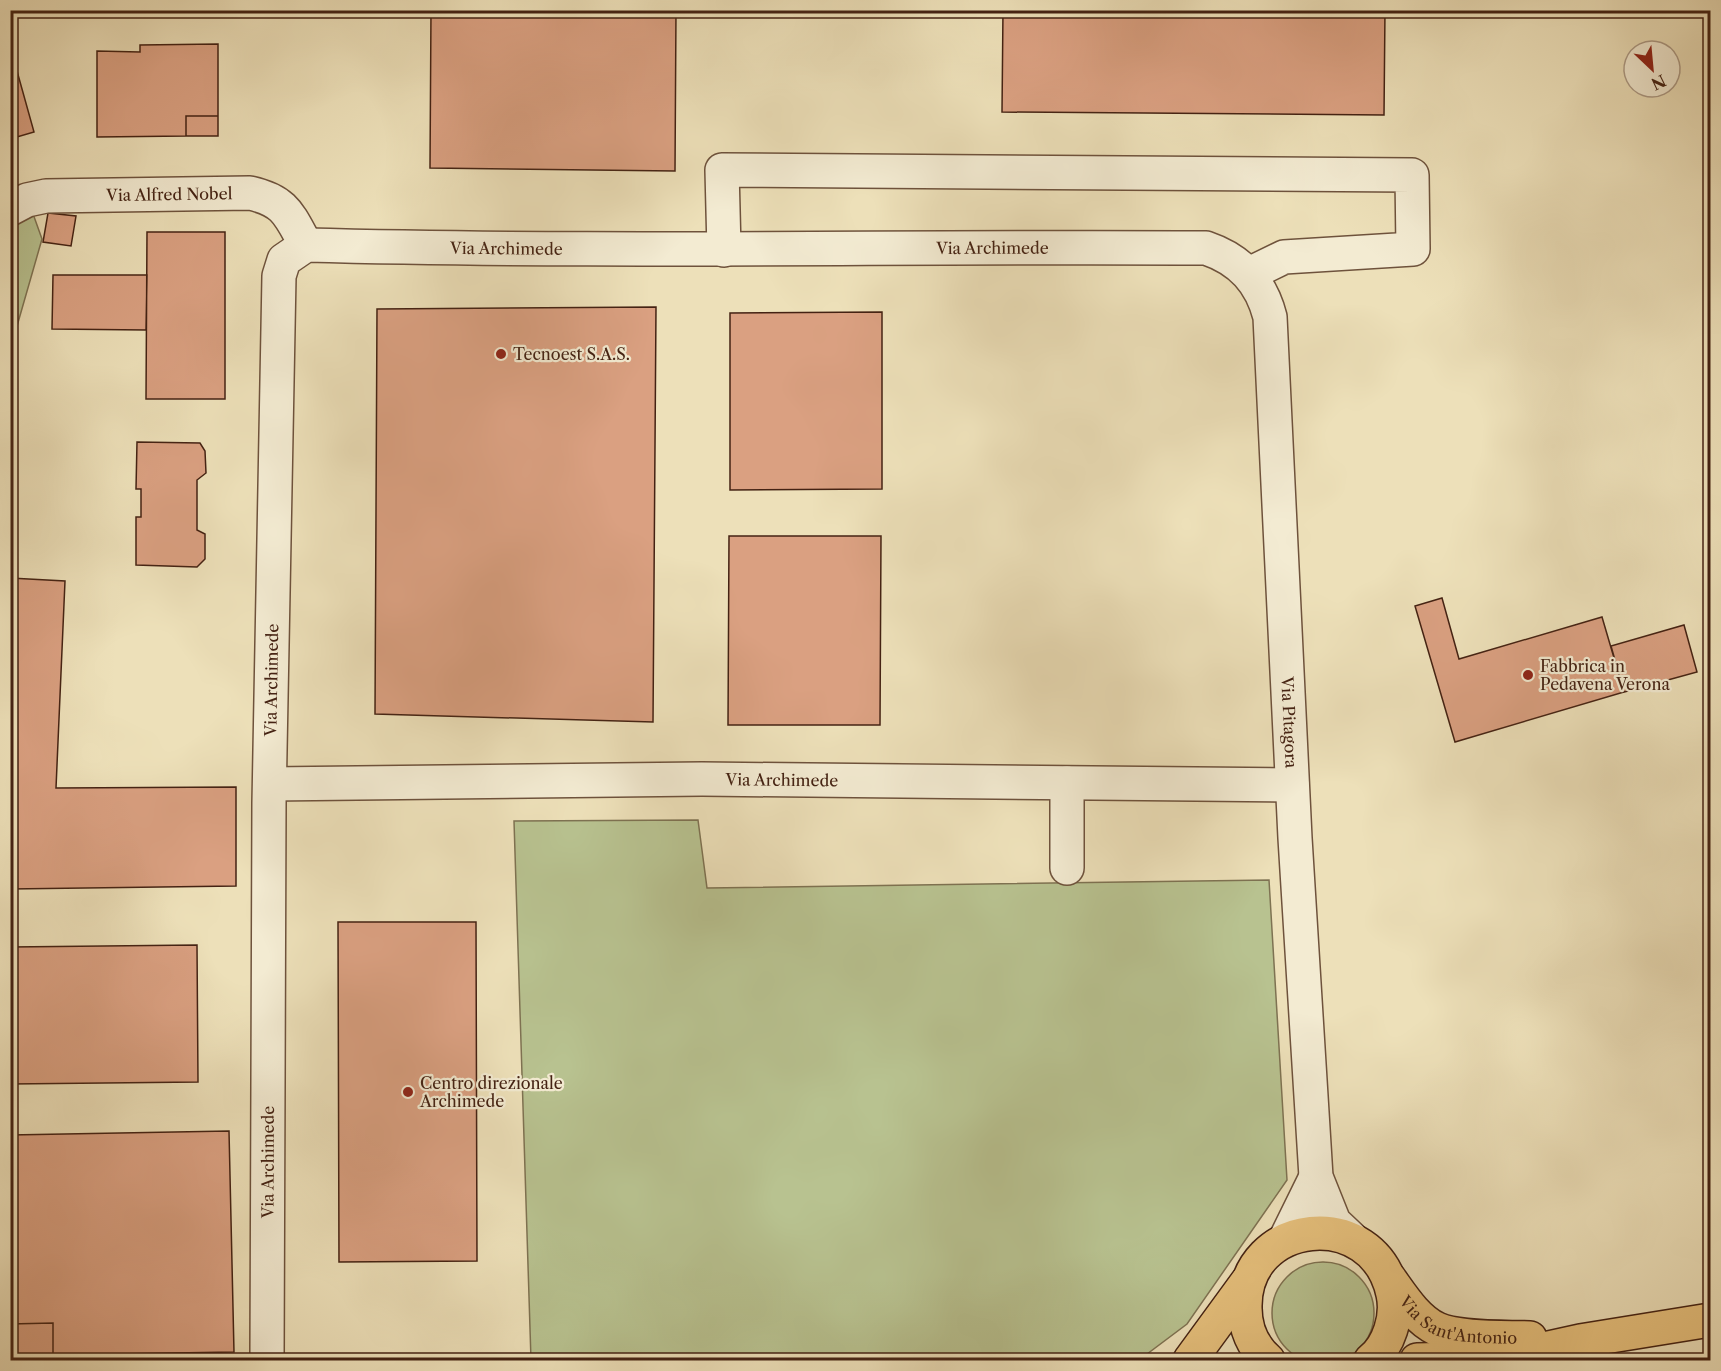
<svg xmlns="http://www.w3.org/2000/svg" width="1721" height="1371" font-family="'Libre Caslon Text',serif">
  <rect width="100%" height="100%" fill="#ede0b9"/>
  <filter id="stains"><feTurbulence type="fractalNoise" baseFrequency=".00333" numOctaves="4"/><feColorMatrix values="0 0 0 0 .2 0 0 0 0 .09 0 0 0 0 .02 0 0 0 .5 -.17"/></filter>
  <radialGradient id="worn" r=".72"><stop offset=".6" stop-color="#630" stop-opacity="0"/><stop offset="1" stop-color="#630" stop-opacity=".3"/></radialGradient>
  <!-- green -->
  <path fill="#b8c290" stroke="#7e7252" stroke-width="1.5" d="M32,211L42,239L11,347V230Z
    M698,820L707,888L1269,880L1287,1180L1187,1324L1139,1360H531L514,821Z
    M1272 1313a51 51 0 1 1 102 0a51 51 0 1 1-102 0Z"/>
  <!-- building -->
  <path fill="#daa081" stroke="#442213" stroke-width="1.5" d="M431,10H676L675,171L430,168Z
    M1003,10H1385L1384,115L1002,112Z
    M218,44V116H186V136L97,137V51L140,52V45Z
    M17,71L34,132L10,139V72Z
    M186,116H218V136H186Z
    M48,213L76,216L71,246L43,242Z
    M147,232H225V399H146Z
    M53,275H147L146,330L52,329Z
    M656,307L653,722L375,714L377,309Z
    M882,312V489L730,490V313Z
    M137,442L200,443L205,451L206,473L197,480V530L205,534V559L197,567L136,565V517H141V489H136Z
    M729,536H881L880,725H728Z
    M10,578L65,581L56,788L236,787V886L10,889Z
    M1442,598L1459,659L1602,617L1624,692L1455,742L1415,606Z
    M1684,625L1697,672L1624,692L1611,646Z
    M338,922H476L477,1261L339,1262Z
    M197,945L198,1082L10,1084V947Z
    M229,1131L234,1352L53,1355V1323L10,1324V1135Z
    M53,1323V1360H10V1324Z"/>
  <g fill="none" stroke-linecap="round" stroke-linejoin="round">
    <!-- minor casing -->
    <g stroke="#6e523c" stroke-width="36">
      <g id="minor">
        <path id="s1" d="M10,209L27,200L46,196L250,193C286,201 289,215 306,245"/>
        <path d="M724,250L722,170L1412,175L1413,249L1284,257L1249,274"/>
        <path id="s2" d="M270,784L702,779L1292,785"/>
        <path d="M1067,868V783"/>
        <path d="M1285,1240L1316,1177"/>
        <path id="s3" d="M267,1360L269,803L279,276L284,260L306,245C606,253 906,246 1206,248C1241,260 1261,282 1270,317L1295,838L1316,1177L1334,1222L1351,1238"/>
      </g>
    </g>
    <!-- major casing -->
    <g stroke="#442213" stroke-width="36">
      <g id="major">
        <path id="s4" d="M1389,1278C1402,1296 1416,1319 1437,1329C1458,1339 1506,1337 1530,1338"/>
        <path d="M1190,1360L1247,1282"/>
        <path d="M1268,1360C1253,1347 1245,1328 1245,1308C1243,1218 1374,1204 1393,1294C1398,1316 1389,1346 1371,1360"/>
        <path d="M1417,1360L1504,1358L1580,1341L1710,1320"/>
      </g>
    </g>
    <!-- minor -->
    <use href="#minor" stroke="#f3ebd2" stroke-width="33"/>
    <!-- major -->
    <use href="#major" stroke="#e6c07c" stroke-width="33"/>
  </g>
  <!-- markers -->
  <g fill="#8f2418" stroke="#f3ebd2" stroke-width="2">
    <circle cx="501" cy="354" r="6"/>
    <circle cx="1528" cy="675" r="6"/>
    <circle cx="408" cy="1092" r="6"/>
  </g>
  <g text-anchor="middle" dominant-baseline="central" stroke-width="4.5" stroke-linejoin="round" paint-order="stroke">
    <!-- street labels -->
    <g font-size="16" fill="#442213" stroke="#f3ebd2">
      <text stroke="none"><textPath href="#s1" startOffset="162">Via Alfred Nobel</textPath></text>
      <text stroke="none"><textPath href="#s3" startOffset="1814">Via Archimede</textPath></text>
      <text stroke="none"><textPath href="#s3" startOffset="1328">Via Archimede</textPath></text>
      <text stroke="none"><textPath href="#s3" startOffset="680">Via Archimede</textPath></text>
      <text stroke="none"><textPath href="#s3" startOffset="2532">Via Pitagora</textPath></text>
      <text stroke="none"><textPath href="#s2" startOffset="512">Via Archimede</textPath></text>
      <text stroke="none"><textPath href="#s3" startOffset="198">Via Archimede</textPath></text>
      <text stroke="none"><textPath href="#s4" startOffset="88">Via Sant'Antonio</textPath></text>
    </g>
    <!-- poi labels -->
    <g font-size="16" fill="#442213" stroke="#f3ebd2" text-anchor="start">
      <text x="513" y="354">Tecnoest S.A.S.</text>
      <text x="1540" y="666">Fabbrica in<tspan x="1540" dy="18">Pedavena Verona</tspan></text>
      <text x="420" y="1083">Centro direzionale<tspan x="420" dy="18">Archimede</tspan></text>
    </g>
  </g>
  <!-- margin -->
  <rect width="1721" height="1371" fill="none" stroke="#ede0b9" stroke-width="36"/>
  <rect x="12" y="12" width="1697" height="1347" fill="none" stroke="#442213" stroke-width="3"/>
  <rect x="18" y="18" width="1685" height="1335" fill="none" stroke="#442213" stroke-width="1.5"/>
  <!-- north arrow -->
  <g transform="translate(1652 69) rotate(154)"><circle r="28" fill="#f3ebd2" stroke="#ad9b86" stroke-width="1.5"/>
  <path d="M0-4.5L10 22L0 15L-10 22Z" fill="#8f2418"/>
  <text y="-9" font-size="16" font-weight="bold" text-anchor="middle" fill="#442213">N</text>
  </g>
  <rect width="100%" height="100%" filter="url(#stains)"/>
  <rect width="100%" height="100%" fill="url(#worn)"/>
</svg>
